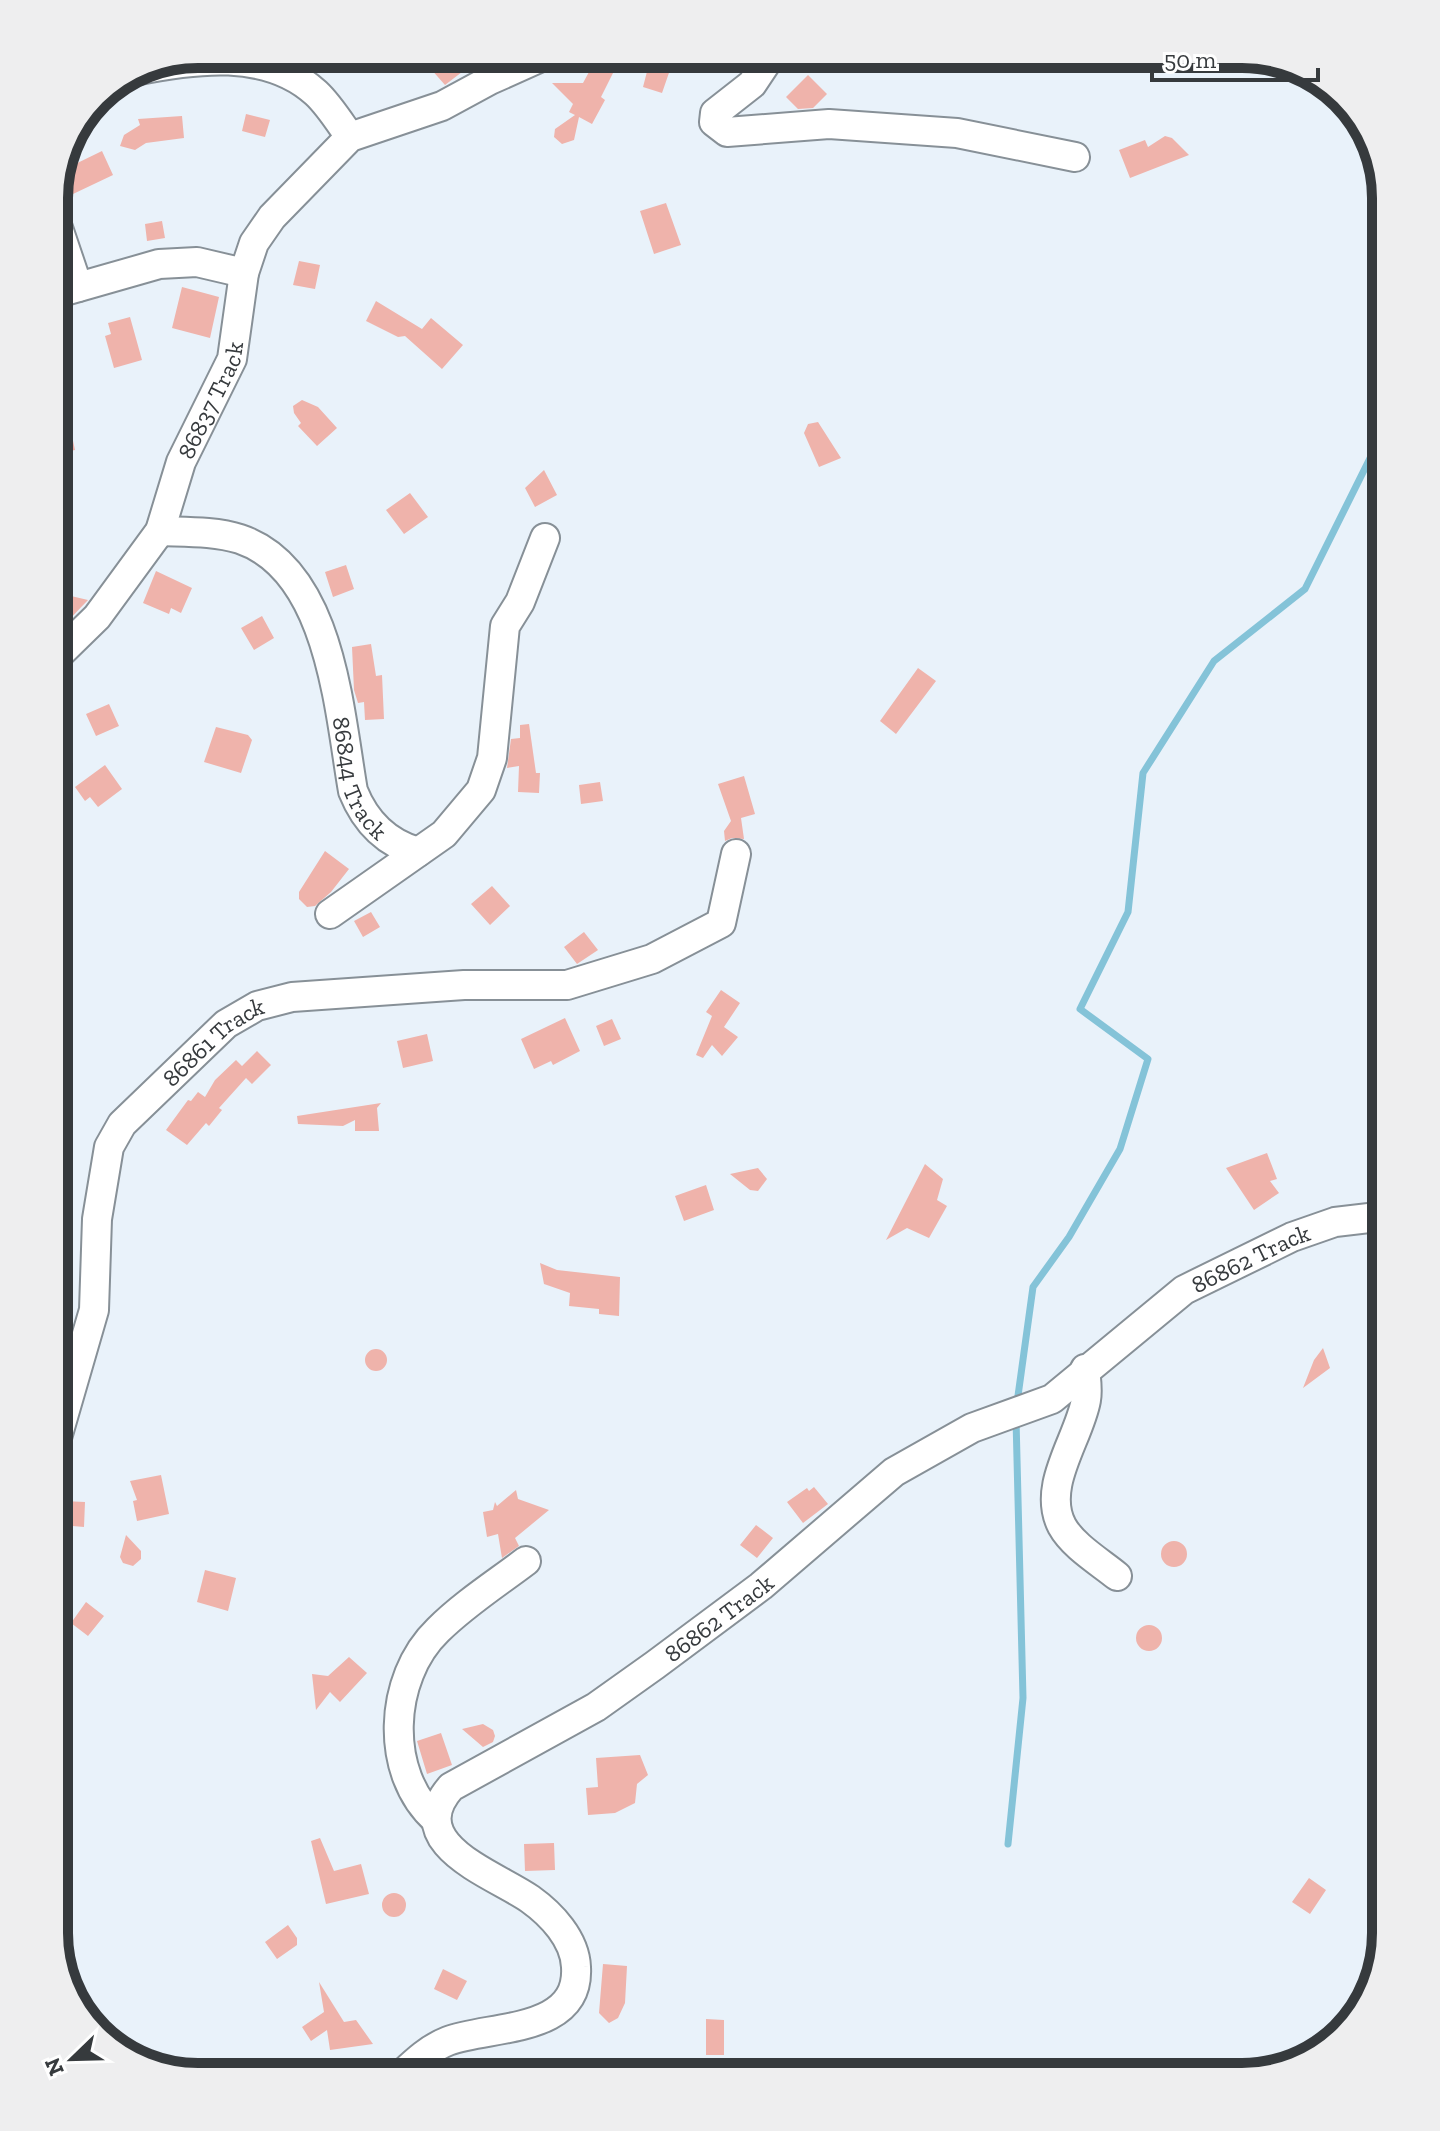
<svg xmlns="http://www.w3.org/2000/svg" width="1440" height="2131" font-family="'Zilla Slab',serif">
  <rect width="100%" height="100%" fill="#e9f2fa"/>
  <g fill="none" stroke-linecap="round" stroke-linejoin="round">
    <!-- stream -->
    <path stroke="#84c3d8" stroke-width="7" d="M1017,1403L1033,1287L1069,1237L1120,1149L1148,1059L1080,1009L1128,912L1143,773L1214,661L1305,589L1386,426
      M1008,1844L1023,1698L1016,1419"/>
  </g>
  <!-- building -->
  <path fill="#efb3ab" d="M446,54L462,72L445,85L430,68Z
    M596,59L615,69L601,97L605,100L592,124L579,117L574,140L562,144L554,137L555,129L575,115L569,112L573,104L552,83H583Z
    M650,60L671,67L662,93L643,87Z
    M808,75L827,94L813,108L798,109L786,97Z
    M246,114L270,120L265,137L242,131Z
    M182,116L184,138L146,143L135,150L120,146L124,135L140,125L138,119Z
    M1165,136L1172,138L1189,155L1130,178L1119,150L1145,140L1148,147Z
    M102,151L113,175L73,194L63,170Z
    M666,203L681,245L654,254L640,211Z
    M162,221L165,238L147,241L145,224Z
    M299,261L320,265L315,289L293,285Z
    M182,287L219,297L210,338L172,328Z
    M376,301L422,329L431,318L463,345L442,369L405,336L398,337L366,321Z
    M130,317L142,360L114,368L105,336L111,334L108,323Z
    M62,389L75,450L54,454V390Z
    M302,400L318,407L337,428L317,446L298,426L301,423L294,413L293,406Z
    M818,422L841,458L819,467L804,433L808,424Z
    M544,470L557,495L535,507L525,488Z
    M410,493L428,517L404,534L386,510Z
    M346,565L354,589L333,597L325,572Z
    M156,571L192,588L181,613L171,608L169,614L143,603Z
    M54,592L88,600L63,626L54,628Z
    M262,616L274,638L254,650L241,628Z
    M371,644L376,676L382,675L384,719L365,720L364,702L358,703L354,690L352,647Z
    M918,668L936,681L896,734L880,721Z
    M109,704L119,726L96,736L86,714Z
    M529,724L536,773H540L539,793L518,792L519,766L507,768L511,739L520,738V725Z
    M216,727L248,735L252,740L241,773L204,762Z
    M105,765L122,789L98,807L90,797L85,801L75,787Z
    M744,776L755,814L741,818L744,839L732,838L725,841L724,831L731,821L718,784Z
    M600,782L603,801L581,804L579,785Z
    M325,851L349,869L331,892L315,906L307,907L299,899V892Z
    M492,886L510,906L490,925L471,904Z
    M371,912L380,927L363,937L354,921Z
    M584,932L598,950L577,964L564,947Z
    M721,990L740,1003L724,1027L738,1037L722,1056L712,1045L703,1058L696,1055L712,1016L706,1012Z
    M565,1018L580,1051L553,1065L551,1061L534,1069L521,1039Z
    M612,1019L621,1039L604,1046L596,1026Z
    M427,1034L433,1061L403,1068L397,1041Z
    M257,1051L271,1065L252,1084L246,1078L219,1108L222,1110L209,1126L206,1123L187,1145L166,1130L188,1100L191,1101L198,1092L205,1097L215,1080L236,1060L242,1066Z
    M381,1103L377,1108L379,1131H355V1120L343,1126L298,1124L297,1116Z
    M1267,1153L1277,1179L1270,1181L1279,1193L1254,1210L1226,1168Z
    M925,1164L943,1179L937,1200L947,1206L929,1238L907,1228L886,1240Z
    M758,1168L767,1179L758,1191L750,1190L730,1174Z
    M706,1185L714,1210L684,1221L675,1196Z
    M540,1263L557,1270L620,1277L619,1316L599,1314V1309L569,1306L570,1293L544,1284Z
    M1323,1348L1330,1368L1303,1388L1314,1360Z
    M365 1360a11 11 0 1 1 22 0a11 11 0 1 1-22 0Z
    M161,1475L169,1514L137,1521L133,1501L137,1500L130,1481Z
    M814,1487L828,1504L803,1523L787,1502L807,1488L809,1491Z
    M516,1490L518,1499L549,1510L515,1538L519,1546L502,1558L498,1534L487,1537L483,1512L493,1510L495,1502L497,1506Z
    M63,1501L85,1502L84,1527L61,1525Z
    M756,1525L773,1538L757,1558L740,1545Z
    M126,1535L141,1551V1559L133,1566L123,1563L120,1557Z
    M1161 1554a13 13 0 1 1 26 0a13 13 0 1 1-26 0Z
    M205,1570L236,1578L228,1611L197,1602Z
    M86,1602L104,1616L88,1636L71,1623Z
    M1136 1638a13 13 0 1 1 26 0a13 13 0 1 1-26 0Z
    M349,1657L367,1673L340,1702L330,1692L316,1710L312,1674L328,1676Z
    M483,1724L493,1730L495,1736L493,1742L483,1747L462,1729Z
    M441,1733L452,1765L427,1774L417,1741Z
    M640,1755L648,1775L637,1784L635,1803L615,1813L588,1815L586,1788L598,1787L596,1758Z
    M320,1838L334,1871L361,1864L369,1894L326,1904L311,1841Z
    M554,1843L555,1870L525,1871L524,1844Z
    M1309,1878L1326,1890L1310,1914L1292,1902Z
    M382 1905a12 12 0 1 1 24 0a12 12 0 1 1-24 0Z
    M288,1925L297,1938V1945L277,1959L265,1942Z
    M603,1964L627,1966L625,2003L618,2018L609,2023L599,2013Z
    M443,1969L467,1981L457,2000L434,1989Z
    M319,1982L344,2022L356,2020L373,2044L330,2050L327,2030L311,2041L302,2027L324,2012Z
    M706,2019L724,2020V2055H706Z"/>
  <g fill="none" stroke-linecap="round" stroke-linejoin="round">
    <!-- minor casing -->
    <g stroke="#879097" stroke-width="32">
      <g id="minor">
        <path d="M772,54L752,84L715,113L714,122L727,132L829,124L957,133L1075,157"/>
        <path d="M134,71C193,59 267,48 316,93C329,105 340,123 350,137"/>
        <path d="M54,216L78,287"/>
        <path d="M54,294L159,264L197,262L244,273"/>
        <path id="s1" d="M160,531C186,532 215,531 240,539C331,570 339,711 353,791C365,821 386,843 418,852"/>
        <path id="s2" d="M54,659L97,617L160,531L181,462L232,359L244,273L254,243L272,217L350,137L442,106L490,80L548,54"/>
        <path d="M330,914L444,834L481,790L492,758L505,626L520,602L545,538"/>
        <path d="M1085,1369C1086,1379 1088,1390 1086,1400C1079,1439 1041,1486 1062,1526C1073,1546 1100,1562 1117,1576"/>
        <path id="s3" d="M54,1448L94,1310L97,1219L109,1147L122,1124L226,1024L257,1006L292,997L464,985H567L652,959L721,923L736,854"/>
        <path d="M436,1820C384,1774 388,1678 438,1630C464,1604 497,1583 526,1561"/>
        <path id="s4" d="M399,2077C414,2063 428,2049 448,2041C490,2025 580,2034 576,1967C575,1939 551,1914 530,1899C494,1874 401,1844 451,1787L596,1707L655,1665L761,1586L894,1472L972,1428L1052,1399L1184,1290L1292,1237L1335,1222L1386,1216"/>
      </g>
    </g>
    <!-- minor -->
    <use href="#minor" stroke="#fff" stroke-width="28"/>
  </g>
  <g text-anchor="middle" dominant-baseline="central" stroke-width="6" stroke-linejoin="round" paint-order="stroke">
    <!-- street labels -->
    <g font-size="24" fill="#363a3d" stroke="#fefefe">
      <text stroke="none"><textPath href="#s2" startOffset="308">86837 Track</textPath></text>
      <text stroke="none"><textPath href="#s1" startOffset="360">86844 Track</textPath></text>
      <text stroke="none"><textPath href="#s3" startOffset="458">86861 Track</textPath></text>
      <text stroke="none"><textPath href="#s4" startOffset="1438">86862 Track</textPath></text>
      <text stroke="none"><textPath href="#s4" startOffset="790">86862 Track</textPath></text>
    </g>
  </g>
  <!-- crop -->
  <path d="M0 0H1440V2131H0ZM198 68H1242A130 130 0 0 1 1372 198V1933A130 130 0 0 1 1242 2063H198A130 130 0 0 1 68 1933V198A130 130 0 0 1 198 68Z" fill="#eeeeef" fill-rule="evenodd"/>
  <path fill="none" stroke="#363a3d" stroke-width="10" d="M198 68H1242A130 130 0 0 1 1372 198V1933A130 130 0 0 1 1242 2063H198A130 130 0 0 1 68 1933V198A130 130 0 0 1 198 68Z"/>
  <!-- north arrow -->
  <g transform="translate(72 2059) rotate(247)" stroke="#fefefe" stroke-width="6" paint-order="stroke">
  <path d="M0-6L14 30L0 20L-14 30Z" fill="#363a3d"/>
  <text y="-12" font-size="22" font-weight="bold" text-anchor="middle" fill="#363a3d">N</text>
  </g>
  <!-- scale -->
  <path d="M1152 68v12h166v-12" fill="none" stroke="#363a3d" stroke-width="4"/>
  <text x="1164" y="68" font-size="24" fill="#363a3d" stroke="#fefefe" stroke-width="6" paint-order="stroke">50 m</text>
</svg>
